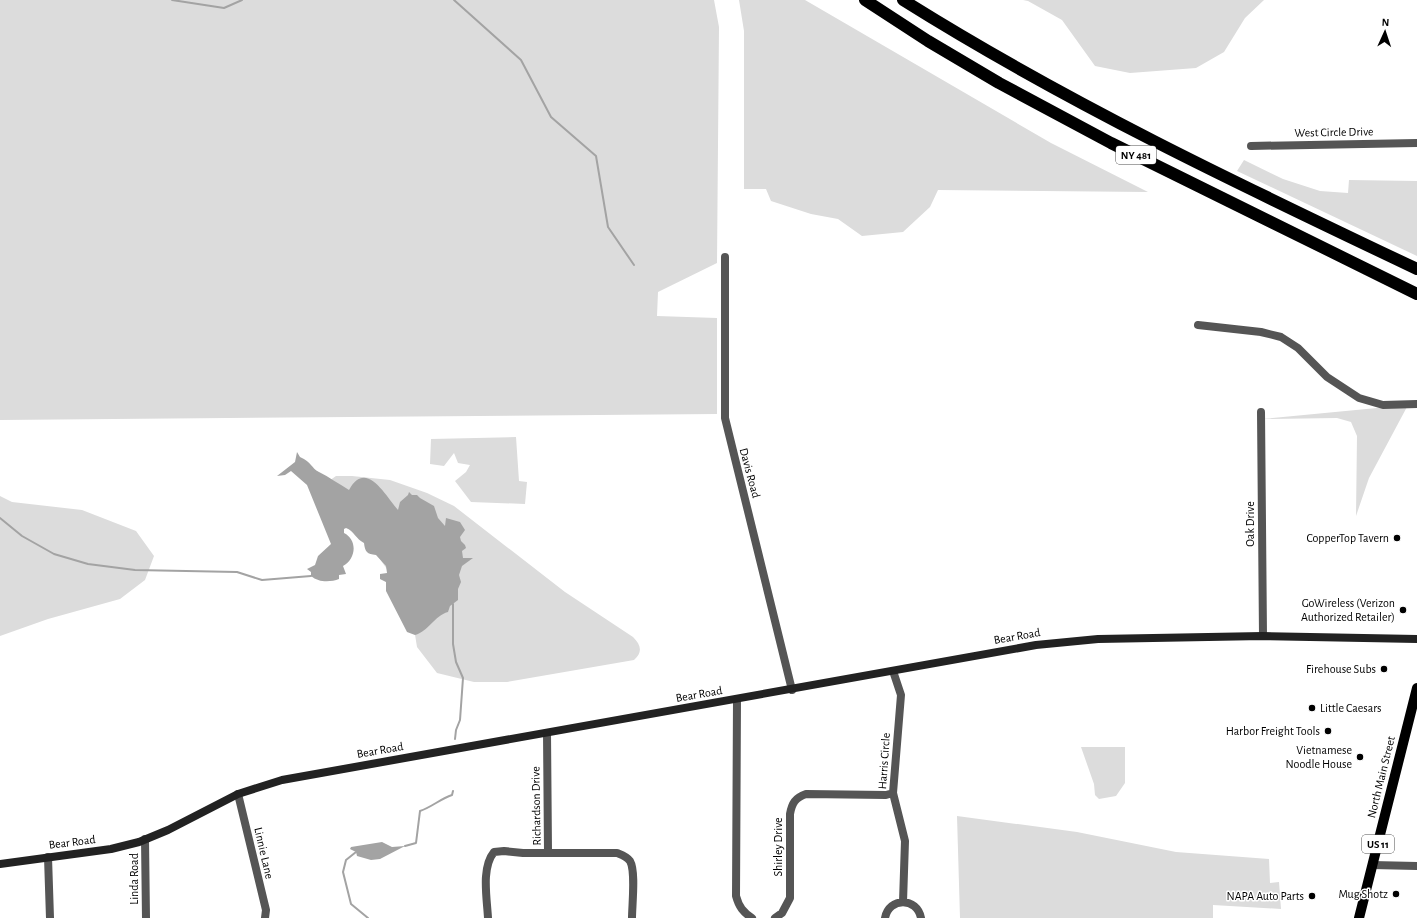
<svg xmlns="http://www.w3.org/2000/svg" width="1417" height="918" font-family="'Alegreya Sans',sans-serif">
  <rect width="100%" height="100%" fill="#fff"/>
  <!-- green -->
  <path fill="#dcdcdc" d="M0,0H714L719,27L717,263L658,292L657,316L717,318V414L0,420Z
    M739,0H805L1051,143L1148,192L938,190L930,207L903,232L862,236L838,219L811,214L771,201L766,189H744V31Z
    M1023,0H1264L1245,18L1224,52L1196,68L1130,73L1095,66L1062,20L1028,1Z
    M1244,160L1283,179L1320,191L1348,193L1349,180L1417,181V256L1237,171Z
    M1408,405L1369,478L1356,516L1357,436L1351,422L1337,418L1261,419Z
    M516,437L519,481L527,482L525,504L471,502L455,481L466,472L470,465L458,463L454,453L444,466L430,464L431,439Z
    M336,476H352L390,480L427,493L454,506L565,592L633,637C641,645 643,652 634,660L507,682H474L437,673L417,647L411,610L394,579L326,483Z
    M0,496L12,502L82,510L136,531L154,556L145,580L120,599L48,619L0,636Z
    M1081,747H1125V783L1116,796L1099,799L1095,795L1094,784Z
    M957,816L1077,832L1176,852L1269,859L1270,883L1279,882L1281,909L1213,905V918H960Z"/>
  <!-- water -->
  <path fill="#a3a3a3" d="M297,452L300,457C312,462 311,468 319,472C329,477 339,484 349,490C366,459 385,495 398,510L400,502L408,495L409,492L412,495H417L420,498L434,506L438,518L445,526L446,518L460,522L465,530L460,537L461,541L465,545L466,548L462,551L463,558H473L462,566L459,575L461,582L458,589V600L450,606L448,612C434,616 429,631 415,635L407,632L386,591V582L380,579V574L387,573L386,566L376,555C367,554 365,552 364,543C356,539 354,531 346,528L344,529V533C358,540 356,559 343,566L346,574L339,575V579C331,582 319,583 311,576V572L307,569L315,565L318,556L331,544L307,485L291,471L285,475L277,476L295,462Z
    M382,842L392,847L405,846L380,859L371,860L357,856L356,852L350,849L351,847Z"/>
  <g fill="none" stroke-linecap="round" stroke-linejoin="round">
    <!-- stream -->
    <path stroke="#a3a3a3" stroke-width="2" d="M172,0L224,8L242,0
      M454,0L521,60L551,117L596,156L608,227L634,265
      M0,518L22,536L54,554L88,564L135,570L237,572L262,580L311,576
      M453,604V644L456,662L463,678L460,720L456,730L455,739
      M405,846L416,843L420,811C432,807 440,799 452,795L453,791
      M356,852L346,860L343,872L351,904L368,918"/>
    <!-- street -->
    <path stroke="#555" stroke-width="8" d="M1251,146L1417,143
      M725,257V418L792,690
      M1198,325L1261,332L1281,337L1298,348L1327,377L1359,398L1383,405L1417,404
      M1261,412L1263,636
      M893,671L901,695L893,793L905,841L903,902
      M737,700L736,896C739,907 743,912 752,918
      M547,733L548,851
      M238,794L266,910L265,918
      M145,839L146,918
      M48,857L50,918
      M1372,865L1417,866
      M488,918C487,898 481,868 494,852L504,851L523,853H617C622,855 626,856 630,861C636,871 632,905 632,918
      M775,918L782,913L790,898V814C792,803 795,798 806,794L886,795L893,793
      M885,918C889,897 917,897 921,918"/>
    <!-- secondary -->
    <path stroke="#222" stroke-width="8" d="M0,864L111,849L139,842L168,830L238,794L282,780L1036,645L1098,639L1263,636L1417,639"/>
    <!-- primary -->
    <path stroke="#000" stroke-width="10" d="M1359,918L1417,688"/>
    <!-- highway -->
    <path stroke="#000" stroke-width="12" d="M865,0L928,41L999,83L1111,143L1417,294
      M903,0C1067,103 1242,186 1417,269"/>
  </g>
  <!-- markers -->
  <g fill="#000" stroke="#fff" stroke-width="1.5">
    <circle cx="1397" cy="538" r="4"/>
    <circle cx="1403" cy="610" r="4"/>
    <circle cx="1384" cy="669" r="4"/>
    <circle cx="1312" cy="708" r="4"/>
    <circle cx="1328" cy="731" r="4"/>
    <circle cx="1360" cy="757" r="4"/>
    <circle cx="1396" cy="894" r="4"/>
    <circle cx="1312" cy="896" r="4"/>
  </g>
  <g text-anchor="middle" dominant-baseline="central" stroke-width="3" stroke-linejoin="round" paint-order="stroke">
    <!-- shield labels -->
    <g fill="#fff" stroke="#4c4c4c" stroke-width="1">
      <rect x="1116" y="146" width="40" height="18" rx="3"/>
      <rect x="1362" y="835" width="32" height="18" rx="3"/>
    </g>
    <g font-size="11" font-weight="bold" fill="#000">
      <text x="1136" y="155">NY 481</text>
      <text x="1378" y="844">US 11</text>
    </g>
    <!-- street labels -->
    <g font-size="12" fill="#000" stroke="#fff">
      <text transform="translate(1334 132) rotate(-1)">West Circle Drive</text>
      <text transform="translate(750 473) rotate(75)">Davis Road</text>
      <text transform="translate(1250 524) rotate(-90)">Oak Drive</text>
      <text transform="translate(1017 636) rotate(-10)">Bear Road</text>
      <text transform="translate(699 694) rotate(-10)">Bear Road</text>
      <text transform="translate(380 750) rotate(-10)">Bear Road</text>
      <text transform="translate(884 761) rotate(-86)">Harris Circle</text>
      <text transform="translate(1381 777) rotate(-76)">North Main Street</text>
      <text transform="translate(536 806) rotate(-91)">Richardson Drive</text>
      <text transform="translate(72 842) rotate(-7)">Bear Road</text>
      <text transform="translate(778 847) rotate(-90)">Shirley Drive</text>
      <text transform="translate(264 853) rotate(77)">Linnie Lane</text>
      <text transform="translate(134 879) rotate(-90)">Linda Road</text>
    </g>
    <!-- poi labels -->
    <g font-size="12" fill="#000" stroke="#fff" text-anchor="end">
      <text x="1389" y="538">CopperTop Tavern</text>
      <text x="1395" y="603">GoWireless (Verizon<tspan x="1395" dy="14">Authorized Retailer)</tspan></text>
      <text x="1376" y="669">Firehouse Subs</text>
      <text x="1320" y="708" text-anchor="start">Little Caesars</text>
      <text x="1320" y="731">Harbor Freight Tools</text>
      <text x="1352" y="750">Vietnamese<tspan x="1352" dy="14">Noodle House</tspan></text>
      <text x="1388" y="894">Mug Shotz</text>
      <text x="1304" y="896">NAPA Auto Parts</text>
    </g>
  </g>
  <!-- north arrow -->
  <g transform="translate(1385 32) rotate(3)" stroke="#ffffff" stroke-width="3" paint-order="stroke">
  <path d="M0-3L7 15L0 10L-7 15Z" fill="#000000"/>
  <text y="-6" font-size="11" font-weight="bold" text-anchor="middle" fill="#000000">N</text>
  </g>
</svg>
